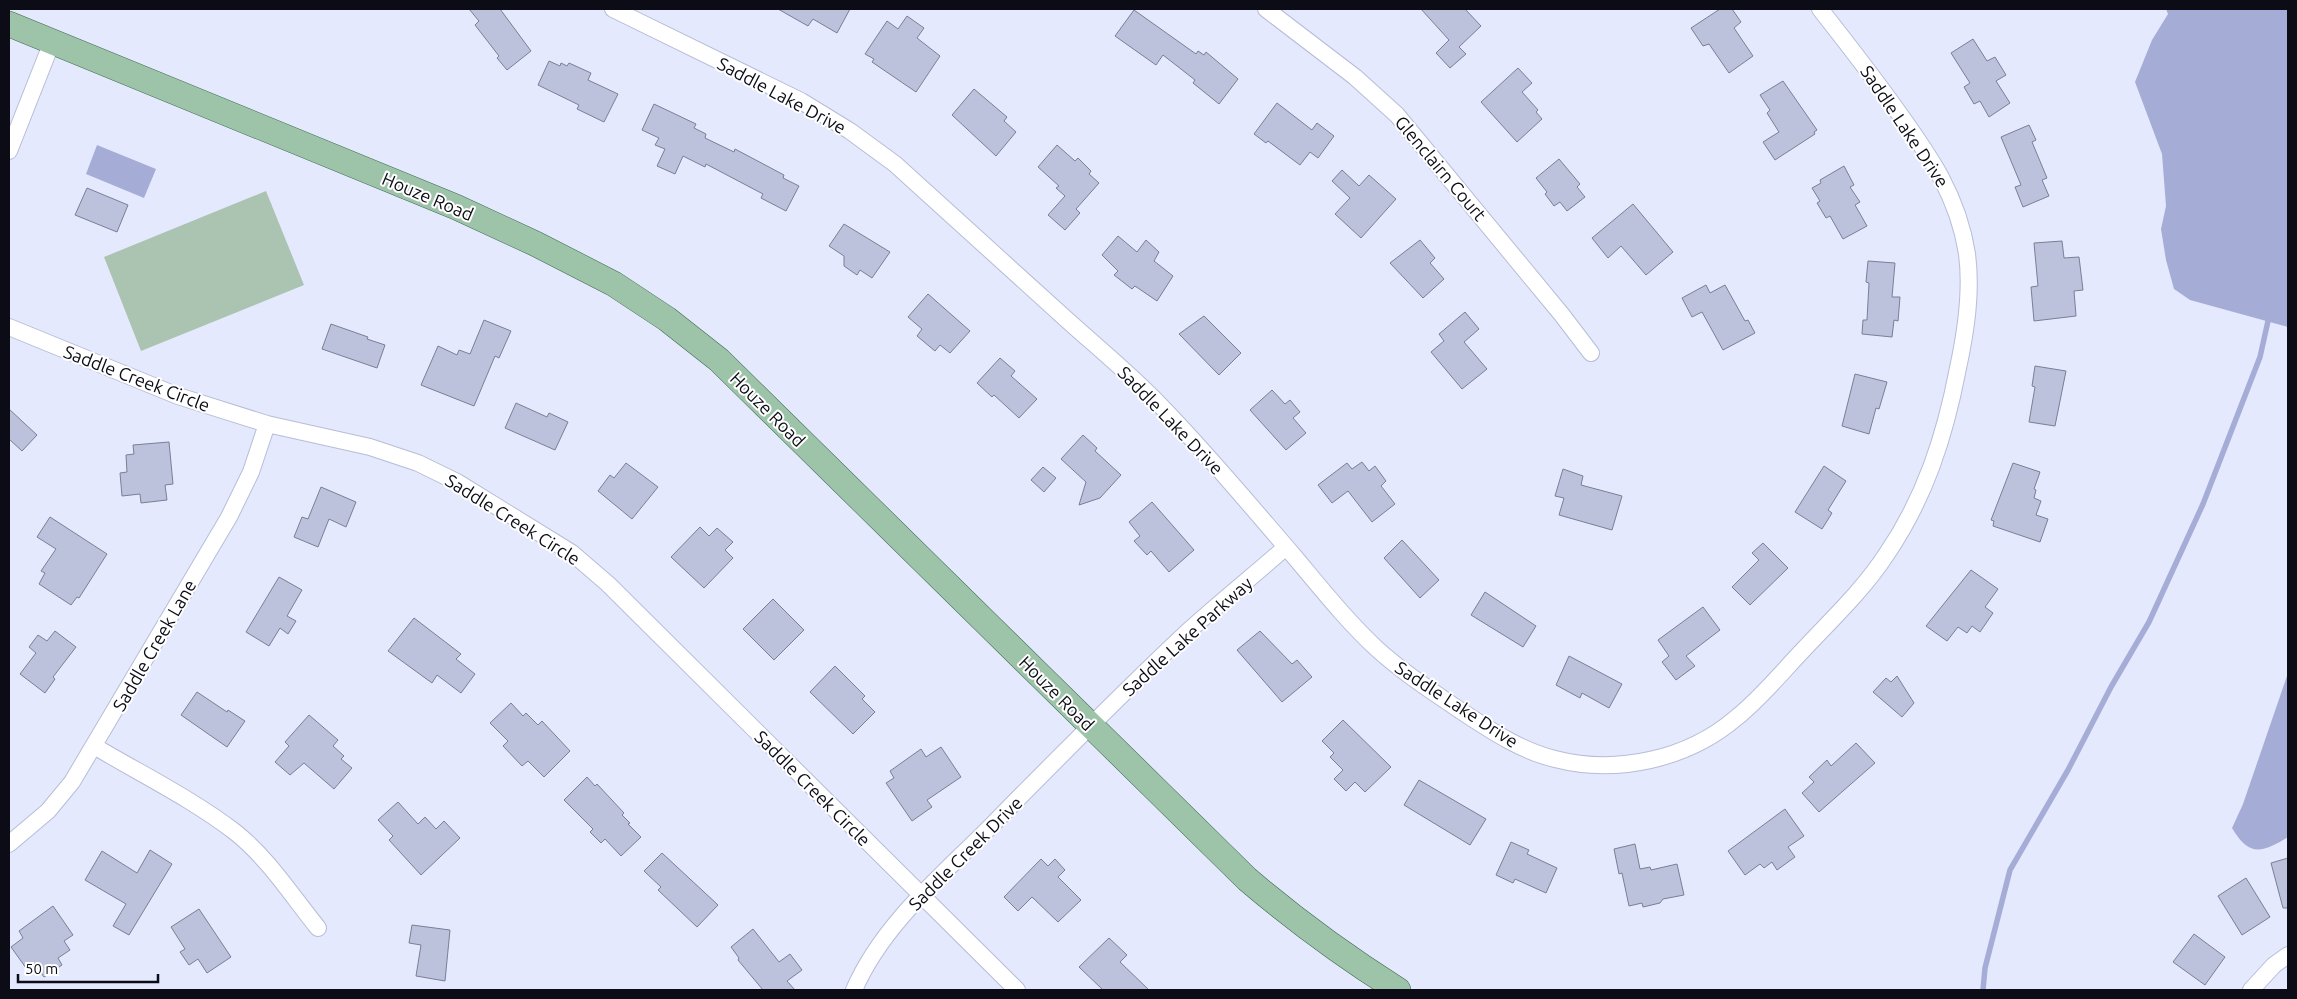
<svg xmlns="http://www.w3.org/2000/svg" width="2297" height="999" font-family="Ubuntu,sans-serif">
  <rect width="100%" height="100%" fill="#e4e9fe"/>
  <!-- green -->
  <path fill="#abc4b1" d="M266,191L304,285L141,351L104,257Z"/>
  <!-- water -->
  <path fill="#a5add6" d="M2166,9H2288V327L2190,300L2174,289L2166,260L2161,229L2166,206L2162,154L2135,82L2152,40L2168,14Z
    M97,145L156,169L144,198L86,174Z
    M2288,673V837C2262,853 2249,857 2232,828L2243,804Z"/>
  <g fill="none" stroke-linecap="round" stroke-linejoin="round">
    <!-- stream -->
    <path stroke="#a5add6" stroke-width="5.5" d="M1983,990L1985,968L2010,870L2068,770L2111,687L2149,622L2203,504L2260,357L2268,321"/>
  </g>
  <!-- building -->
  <path fill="#bcc2dc" stroke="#7a7f97" d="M469,9H500L531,51L507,70L497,58L499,56L475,25L479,21Z
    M778,9H850L837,33L813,19L808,26Z
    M1421,9H1465L1481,26L1459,47L1466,54L1450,68L1436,53L1449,40Z
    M1720,9H1732L1741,22L1734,28L1753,56L1729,73L1709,44L1703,46L1691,28Z
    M1134,10L1196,54L1198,51L1204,55L1206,52L1238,79L1219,104L1193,83L1195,80L1163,55L1156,65L1115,36Z
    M907,16L924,28L917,38L940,56L916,92L872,62L874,59L865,54L887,21L898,29Z
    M1973,39L1987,61L1995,57L2006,75L1996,81L2010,103L1989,117L1980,101L1974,104L1964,87L1970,83L1951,53Z
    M549,61L560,66L561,63L567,66L569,63L591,73L588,80L618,94L604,122L577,109L579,105L538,85Z
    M1518,68L1532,83L1522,92L1538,110L1536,112L1542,119L1517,142L1481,102Z
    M1783,81L1817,130L1814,132L1815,134L1775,160L1763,142L1779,132L1767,113L1770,110L1760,95Z
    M974,89L1007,117L1004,121L1016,132L996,156L952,115Z
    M1277,103L1312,130L1317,123L1334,136L1318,158L1310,152L1300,165L1268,141L1266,143L1254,134Z
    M654,104L696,124L694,128L706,134L705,138L734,152L735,149L784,175L783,178L799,186L786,211L761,198L763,194L706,164L705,167L683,156L675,174L657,166L665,149L655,145L659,138L642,130Z
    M2029,125L2036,140L2032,142L2047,178L2042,180L2049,196L2023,207L2015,187L2021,185L2001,137Z
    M1057,145L1075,161L1078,158L1091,171L1089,174L1099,183L1076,209L1080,213L1065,230L1048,215L1065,196L1056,188L1059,186L1038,167Z
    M1559,159L1580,184L1577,187L1585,197L1567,211L1560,202L1554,206L1545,194L1547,192L1536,178Z
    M1844,166L1854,185L1850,187L1860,202L1855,205L1867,226L1843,239L1830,216L1826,218L1817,203L1820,201L1812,188L1821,183L1820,180Z
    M1342,170L1359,186L1369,175L1396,199L1361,238L1335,214L1350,198L1332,181Z
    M87,188L128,205L117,232L75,215Z
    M1633,204L1673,252L1646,275L1621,246L1608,258L1592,238Z
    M844,224L890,252L872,278L860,270L857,275L844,266V256L829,246Z
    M1118,236L1137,252L1146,240L1159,252L1154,261L1173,276L1157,301L1135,286L1132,289L1114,275L1118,271L1102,255Z
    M1420,240L1435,258L1430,263L1444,279L1423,298L1390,263Z
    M2062,241L2064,258L2079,257L2083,290L2074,291L2076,316L2034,321L2031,287L2038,286L2034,243Z
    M1868,261L1895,263L1892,297H1900L1898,321L1894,320L1892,337L1862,334L1863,320H1867L1869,283L1866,282Z
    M1706,285L1710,293L1725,285L1745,321L1748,320L1755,333L1723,350L1702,312L1692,317L1682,298Z
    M928,294L970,331L950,353L940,345L935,351L917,336L922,329L908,317Z
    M1465,312L1479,329L1464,342L1487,369L1462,389L1431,352L1444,341L1439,334Z
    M1204,316L1241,353L1219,375L1179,334Z
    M484,320L511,331L499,358L495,356L474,406L421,385L438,346L457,355L459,350L470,354Z
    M331,324L368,337L367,339L385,345L377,368L322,349Z
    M1000,358L1015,371L1011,376L1037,399L1019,418L994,395L992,397L977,383Z
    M2035,366L2066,371L2055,426L2029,422L2035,387L2032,386Z
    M1855,374L1887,382L1879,409L1876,408L1869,434L1842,426Z
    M1272,390L1285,404L1290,400L1300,412L1293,418L1306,433L1286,450L1250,410Z
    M516,403L547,417L549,413L568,422L555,450L505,428Z
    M9,409L37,435L22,451L9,439Z
    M1083,435L1097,448L1095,451L1121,475L1100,498L1079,505L1086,482L1061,459Z
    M169,442L173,484L165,485L167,500L141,503L140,494L122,496L120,473L127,472L126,455L134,454L133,445Z
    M1362,462L1369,471L1375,466L1386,481L1381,486L1395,504L1372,522L1348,491L1332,503L1318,485L1347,463L1352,469Z
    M626,463L658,487L632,519L598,491L610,475L614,478Z
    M2013,463L2040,472L2034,489L2036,490L2034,498L2041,501L2036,515L2048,519L2040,542L1993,526L1994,521L1991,520Z
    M1824,466L1846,481L1828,510L1832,513L1822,529L1795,512Z
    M1043,467L1056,478L1044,492L1031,480Z
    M1563,469L1583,476L1581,485L1622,496L1612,530L1559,515L1564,498L1555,496Z
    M321,487L356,502L346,527L329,519L318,547L294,537L302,517L308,519Z
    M1152,502L1194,550L1169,572L1151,551L1147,555L1134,541L1140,536L1129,522Z
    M50,517L107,554L79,598L77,597L71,605L39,584L45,573L41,571L56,549L37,537Z
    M700,527L709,536L717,528L733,542L725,550L733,558L704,588L671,557Z
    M1402,540L1439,580L1420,598L1384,558Z
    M1763,543L1788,568L1750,605L1732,587L1759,560L1752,553Z
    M1971,570L1998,589L1985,607L1993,613L1980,632L1972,626L1967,633L1958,627L1947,641L1926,626Z
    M279,577L302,590L287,616L296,621L288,634L280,628L269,646L246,632Z
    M1485,592L1536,626L1523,647L1471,615Z
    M773,599L804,630L774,660L743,629Z
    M1703,607L1720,630L1686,656L1695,666L1676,680L1662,662L1669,656L1658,640Z
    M414,618L461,654L456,659L475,674L461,693L437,675L432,683L388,651Z
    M55,631L76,647L53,677L55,679L45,693L20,674L36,653L29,647L38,635L47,641Z
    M1260,631L1292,664L1297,660L1312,677L1282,702L1237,650Z
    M1569,656L1622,684L1609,708L1582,693L1580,698L1556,685Z
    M835,666L865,696L862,699L875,712L853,734L810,692Z
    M1897,676L1914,703L1902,717L1873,692L1886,678L1891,682Z
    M197,692L227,712L228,710L245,721L227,747L181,715Z
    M511,703L523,716L526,713L538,725L542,721L570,751L544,777L528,761L522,766L503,746L508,741L490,723Z
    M309,715L338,740L333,746L344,756L341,759L352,768L334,789L304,763L290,775L275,762L289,746L285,742Z
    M1343,720L1391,767L1365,792L1355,782L1346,791L1334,779L1343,770L1330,757L1334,753L1322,741Z
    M1856,743L1875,763L1819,812L1802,793L1814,782L1809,777L1827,760L1831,766Z
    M941,747L961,777L927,800L932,807L912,821L886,783L894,778L890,771L921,749L926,757Z
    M587,777L595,786L597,784L624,813L622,815L630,823L628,824L641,837L621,856L605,839L601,843L590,832L593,829L564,800Z
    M1419,780L1486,819L1470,845L1404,805Z
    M398,802L418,824L425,817L436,829L444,821L460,838L421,875L389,840L393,836L378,820Z
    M1785,809L1804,836L1788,847L1795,857L1777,870L1772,862L1764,868L1760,864L1745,875L1728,851Z
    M1511,842L1529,850L1527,854L1557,868L1546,893L1515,879L1513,883L1496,875Z
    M1635,844L1640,869L1650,867L1651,870L1677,864L1684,895L1663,899L1660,903L1643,907L1642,903L1629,906L1622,873L1619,874L1614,849Z
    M150,850L172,864L129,935L113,926L126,904L85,880L102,851L137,873Z
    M662,853L718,905L697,927L658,890L661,887L644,871Z
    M2288,858V908H2283L2271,863Z
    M1041,859L1048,866L1055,859L1065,870L1058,877L1081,900L1058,922L1032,897L1018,911L1004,897Z
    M2246,878L2270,917L2242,935L2218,896Z
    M53,906L73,935L64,941L70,950L58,958L62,965L44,977L33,962L26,968L11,947L23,938L19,931Z
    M199,909L231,957L207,973L198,959L189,965L180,952L185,949L171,927Z
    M412,925L450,930L445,981L416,976L421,945L409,943Z
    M753,929L779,962L790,954L802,970L787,981L795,990H763L738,960L739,958L731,947Z
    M2194,934L2225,957L2205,985L2173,962Z
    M1109,938L1127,955L1120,962L1149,990H1103L1079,967Z"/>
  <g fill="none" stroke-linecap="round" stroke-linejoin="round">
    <!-- minor casing -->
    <g stroke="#b7bdd7" stroke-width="18">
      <path id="minor" d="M613,9L801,101L850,131L895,164C952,216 1009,267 1066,319C1097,347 1130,374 1159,404C1206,452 1249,504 1293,555C1320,587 1346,620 1376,648C1402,672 1432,691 1461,711C1490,730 1521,751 1555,759C1617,775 1688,759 1736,718C1761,698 1782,672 1804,649C1832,619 1863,590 1886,555C1925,498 1945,436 1958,368C1966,331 1972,292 1967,254C1958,195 1929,155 1896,109C1871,74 1846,42 1820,9
        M1266,9L1355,77L1397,115L1562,315L1591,353
        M9,151L52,42
        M9,327L178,396L267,424L370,447L418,463L457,482L572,553L608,584L1017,990
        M94,746C141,774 192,799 235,832C268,858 292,896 318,928
        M9,844L48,811L72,782L229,517L251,472L267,424
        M854,990C883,923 944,874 994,823C1057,759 1120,695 1185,634C1218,604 1253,576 1286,547
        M2251,990L2274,965L2288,955"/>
    </g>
    <!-- primary casing -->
    <g stroke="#3f6a50" stroke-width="26">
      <path id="primary" d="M9,24L456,207L536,244L614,284L667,319L719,360L1247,879C1295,920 1344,956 1398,990"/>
    </g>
    <!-- minor -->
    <use href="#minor" stroke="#fff" stroke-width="16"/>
    <!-- primary -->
    <use href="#primary" stroke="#9dc4a9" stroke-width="25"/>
  </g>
  <g text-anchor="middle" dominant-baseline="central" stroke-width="4" stroke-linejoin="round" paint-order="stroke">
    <!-- street labels -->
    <g font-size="18" fill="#0b0c15" stroke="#fff">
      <text transform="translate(782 95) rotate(28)">Saddle Lake Drive</text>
      <text transform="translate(1905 126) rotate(56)">Saddle Lake Drive</text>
      <text transform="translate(1441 168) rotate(50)">Glenclairn Court</text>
      <text transform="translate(428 196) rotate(23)">Houze Road</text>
      <text transform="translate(137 378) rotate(21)">Saddle Creek Circle</text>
      <text transform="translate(768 409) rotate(45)">Houze Road</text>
      <text transform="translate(1171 420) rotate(46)">Saddle Lake Drive</text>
      <text transform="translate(513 519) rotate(32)">Saddle Creek Circle</text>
      <text transform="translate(1187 636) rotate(-42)">Saddle Lake Parkway</text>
      <text transform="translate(154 645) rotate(-60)">Saddle Creek Lane</text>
      <text transform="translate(1057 693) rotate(45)">Houze Road</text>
      <text transform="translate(1457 704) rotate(33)">Saddle Lake Drive</text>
      <text transform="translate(813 788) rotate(45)">Saddle Creek Circle</text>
      <text transform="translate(965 853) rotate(-45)">Saddle Creek Drive</text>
    </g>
  </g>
  <!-- border -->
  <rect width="2297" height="999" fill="none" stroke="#0b0c15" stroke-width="20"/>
  <!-- scale -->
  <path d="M18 974v8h140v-8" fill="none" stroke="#0b0c15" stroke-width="2.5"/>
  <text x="25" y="974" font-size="15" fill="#0b0c15" stroke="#ffffff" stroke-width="4" paint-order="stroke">50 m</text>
</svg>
